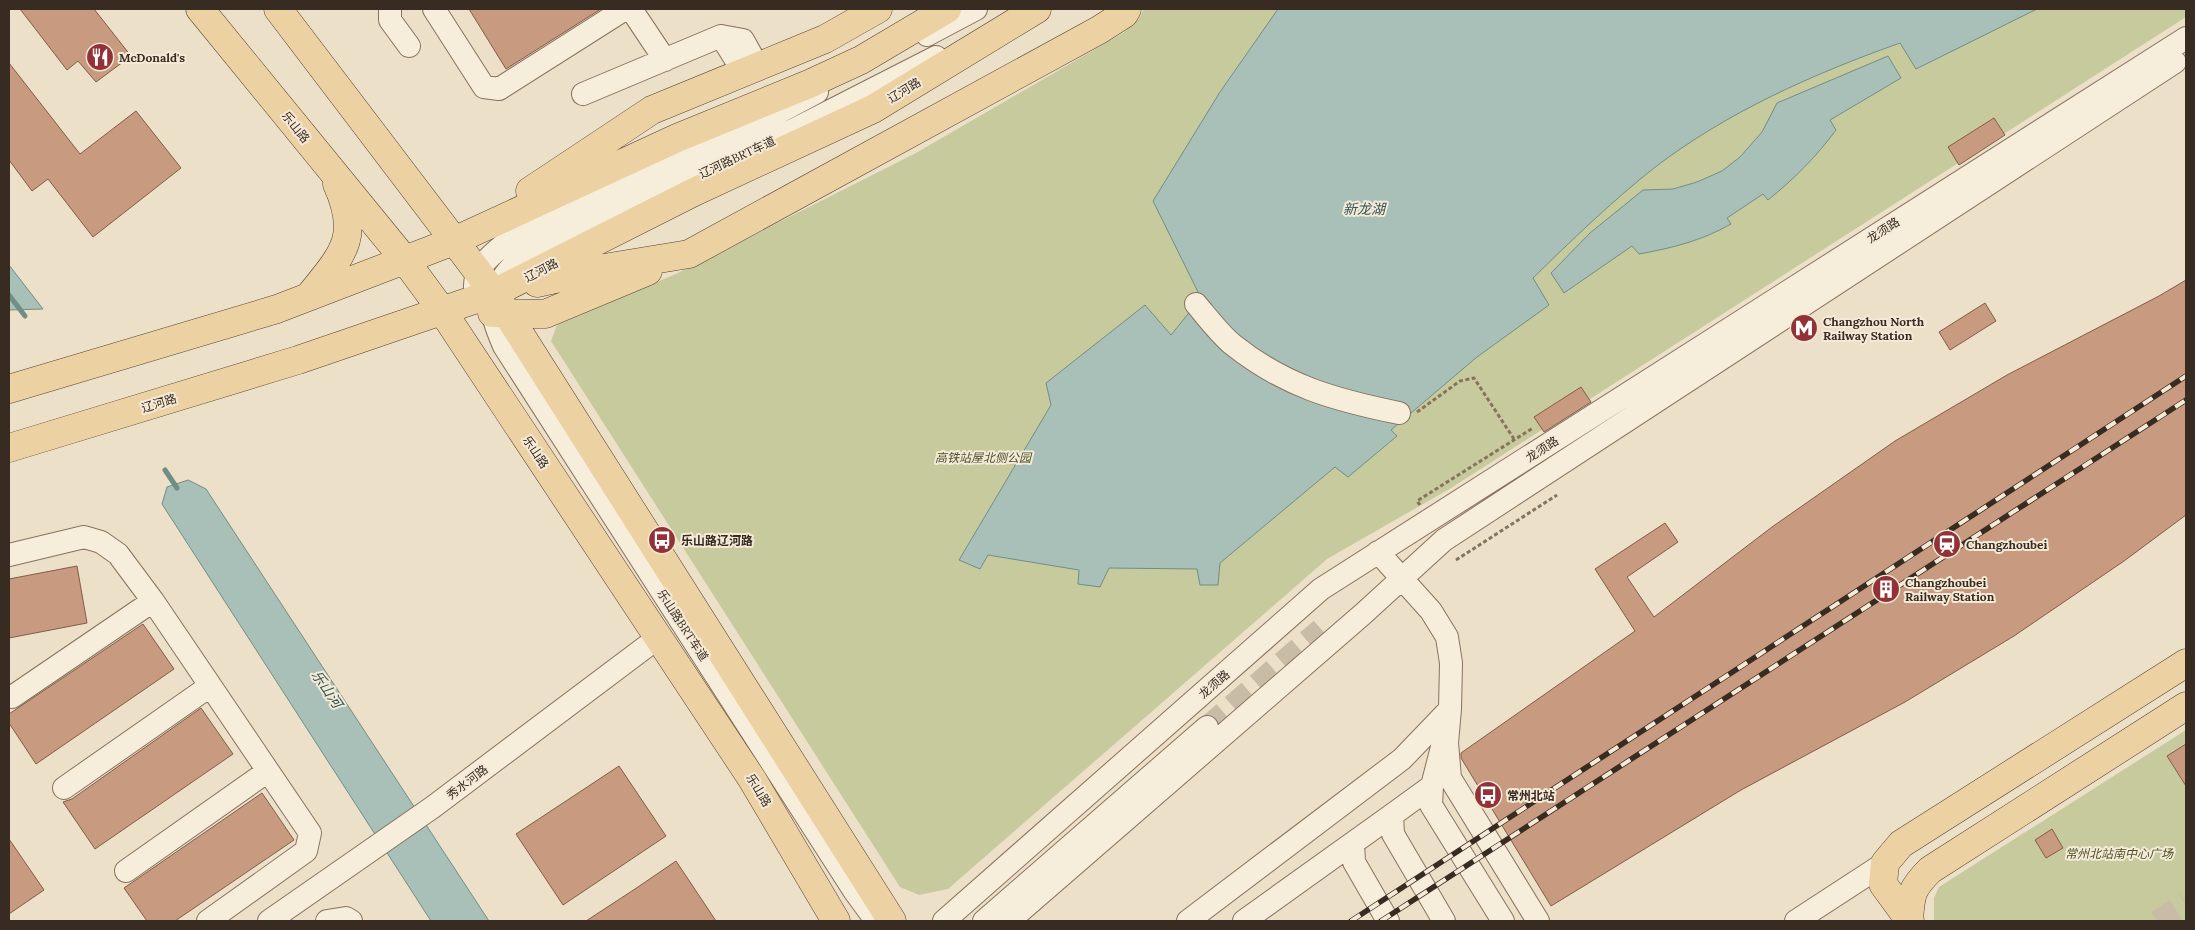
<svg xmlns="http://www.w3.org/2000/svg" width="2195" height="930" font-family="Lora,'Noto Sans SC',serif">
  <rect width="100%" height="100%" fill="#ece0c8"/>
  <!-- green -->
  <path fill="#c7ca9c" d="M1144,9H2186V17L1451,488L1327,559L948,889L919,895L900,887L551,341L557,325L678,273L916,153L1123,33L1139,18Z
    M2186,730V921H1934V898L1939,887Z"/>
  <!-- water -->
  <path fill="#a9c0b8" stroke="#708e85" d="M1278,9H2037L1916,69L1900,43C1813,74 1727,112 1654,168C1611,202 1572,240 1533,278L1549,305L1477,357L1391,430L1397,436L1348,477L1335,467L1220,563L1218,585H1200L1197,569L1109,568L1100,587L1078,584L1079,570L988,555L980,569L959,560L1051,405L1046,383L1145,305L1171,335L1201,298L1153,201L1220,92Z
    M1888,56L1901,78L1830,120L1836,130C1816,157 1794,179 1768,200L1763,194L1727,218L1731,224C1701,241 1672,248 1639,254L1632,246L1564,293L1551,273L1590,233L1643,190L1673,189L1697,182L1722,171L1740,157L1762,132L1777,103Z
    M9,265L43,309L9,310Z
    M188,480L206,489L489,921H431L162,504L167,487Z"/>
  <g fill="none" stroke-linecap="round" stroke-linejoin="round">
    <!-- stream -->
    <path stroke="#708e85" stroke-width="5" d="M9,295L25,316
      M165,470L177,488"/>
  </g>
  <!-- building -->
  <path fill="#c89b80" stroke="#855b45" d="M20,9H94L131,56L96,82L78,61L67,70Z
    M469,9H601L506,69Z
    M9,63L80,154L136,111L181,168L93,237L48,179L32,191L9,160Z
    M1994,118L2005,135L1959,165L1948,147Z
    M2186,280V515L2124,561L2014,636L1905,702L1741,790L1551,906L1461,758V753L1635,631L1595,569L1665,523L1678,542L1627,577L1654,617L1772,527L1895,441L2007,375L2159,296Z
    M1985,303L1996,321L1950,350L1939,332Z
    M1581,387L1591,402L1544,432L1534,417Z
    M77,566L87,623L9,638V579Z
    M143,624L174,669L36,764L9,723V714Z
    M201,708L233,754L95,849L63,802L72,799Z
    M2186,744V786L2167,756Z
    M619,766L666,836L563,905L516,834Z
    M262,793L294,840L175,921H147L124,888Z
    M2052,829L2063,848L2046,858L2035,840Z
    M9,839L44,890L9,914Z
    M676,861L716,921H586L635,889Z"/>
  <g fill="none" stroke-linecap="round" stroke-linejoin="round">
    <!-- minor-tunnel -->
    <path stroke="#c8bca7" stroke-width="22" stroke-dasharray="22 11" stroke-linecap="butt" d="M1207,727L1321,629
      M2157,921L2186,903"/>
    <!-- minor casing -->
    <g stroke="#87725e" stroke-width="24">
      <path id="minor" d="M390,9V20L409,46
        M434,9L484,87L499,89L625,9
        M631,9L665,60
        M927,35L976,9
        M721,36L744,73
        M583,94L721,36L743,40L758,67
        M475,288C474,269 489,257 502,246L740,133L817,92
        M1196,304C1207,317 1219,333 1232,344C1284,386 1335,400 1399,413
        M1378,552L1431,611L1447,637L1451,663L1450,709L1447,743L1450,778L1538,921
        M9,555L84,537L101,542L118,554L153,601L310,833L306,851L208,921
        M12,697L153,601
        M1442,747L1432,786L1431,805L1503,921
        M1432,786L1392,815L1393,834L1444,921
        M64,788L210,686
        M1353,843L1354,862L1388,921
        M126,871L268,771
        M269,921L433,807L659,637
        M327,921L346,918L351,921
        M879,921L874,918L855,892L504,346C487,306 486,295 516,262L793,130L936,57
        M944,921L1321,589L2186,38
        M984,921L1207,727
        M1009,921L1363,614L1444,540L2175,62
        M1188,921L1402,759L1450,709
        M1244,921L1392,815
        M1796,921L1885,863"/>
    </g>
    <!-- major casing -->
    <g stroke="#554132" stroke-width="29">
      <path id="major" d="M200,9L404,259L443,312L752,779L836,921
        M278,9L494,293L892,921
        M530,191L652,110L825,39L878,9
        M537,283L604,268L689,254L1099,30L1124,14L1127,9
        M310,295C343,254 361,237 337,184
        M492,313L545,314L648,271
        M9,389L277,309L454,241L677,138L809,84L861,60L947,9
        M9,448L298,360L494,293L694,192L873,109L1037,9
        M1909,920C1911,894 1911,889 1930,870L2186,706
        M1910,921L1883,884L1885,863L1901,844L2186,663"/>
    </g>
    <!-- path -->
    <path stroke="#87725e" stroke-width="3" stroke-dasharray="4 2.5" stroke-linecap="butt" d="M1417,412L1460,381L1474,378L1514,439
      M1420,505L1417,501L1533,428
      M1456,560L1557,495"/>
    <!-- minor -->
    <use href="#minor" stroke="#f7eddb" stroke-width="22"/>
    <!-- major -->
    <use href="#major" stroke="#ecd2a3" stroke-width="28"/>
    <!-- rail casing -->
    <g stroke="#382b21" stroke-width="5.5">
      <path id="rail" d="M1351,921L2186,376
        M1381,921L2186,400"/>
    </g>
    <!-- rail -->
    <use href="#rail" stroke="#f4ead7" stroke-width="4" stroke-dasharray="11" stroke-linecap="butt"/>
  </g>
  <!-- icons -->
  <defs>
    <g id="restaurant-disc" transform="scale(1.4375)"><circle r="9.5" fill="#923237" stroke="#f4ead7"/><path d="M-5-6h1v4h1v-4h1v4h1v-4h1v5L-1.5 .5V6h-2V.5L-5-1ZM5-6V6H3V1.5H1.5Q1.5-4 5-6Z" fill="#fff"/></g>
    <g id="metro-disc" transform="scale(1.4375)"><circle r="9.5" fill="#923237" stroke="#f4ead7"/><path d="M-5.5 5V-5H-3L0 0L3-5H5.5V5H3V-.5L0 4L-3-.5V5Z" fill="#fff"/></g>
    <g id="bus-disc" transform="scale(1.4375)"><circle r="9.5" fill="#923237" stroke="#f4ead7"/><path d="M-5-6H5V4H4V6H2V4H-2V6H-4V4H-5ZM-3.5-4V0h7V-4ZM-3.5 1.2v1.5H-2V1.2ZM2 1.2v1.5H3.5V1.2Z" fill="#fff"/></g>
    <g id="station-disc" transform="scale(1.4375)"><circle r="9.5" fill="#923237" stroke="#f4ead7"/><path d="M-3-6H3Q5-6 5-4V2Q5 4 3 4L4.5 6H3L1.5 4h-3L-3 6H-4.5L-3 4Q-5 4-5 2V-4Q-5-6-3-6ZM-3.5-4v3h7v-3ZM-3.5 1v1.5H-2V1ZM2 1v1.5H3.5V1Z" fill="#fff"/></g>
    <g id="building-disc" transform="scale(1.4375)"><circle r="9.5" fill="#923237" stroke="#f4ead7"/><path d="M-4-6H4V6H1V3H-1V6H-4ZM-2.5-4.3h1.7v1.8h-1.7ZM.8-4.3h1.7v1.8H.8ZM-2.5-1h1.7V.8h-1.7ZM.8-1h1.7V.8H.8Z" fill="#fff"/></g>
  </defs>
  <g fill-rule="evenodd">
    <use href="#restaurant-disc" x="100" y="57"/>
    <use href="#metro-disc" x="1804" y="328"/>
    <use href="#bus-disc" x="662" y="540"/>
    <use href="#station-disc" x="1947" y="544"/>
    <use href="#building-disc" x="1886" y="589"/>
    <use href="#bus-disc" x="1488" y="795"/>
  </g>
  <g text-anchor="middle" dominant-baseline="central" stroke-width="4" stroke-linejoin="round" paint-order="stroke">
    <!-- poi labels -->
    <g font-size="12" font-weight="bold" fill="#382b21" stroke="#f4ead7" text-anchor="start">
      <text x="119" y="57">McDonald's</text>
      <text x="1823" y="321">Changzhou North<tspan x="1823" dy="14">Railway Station</tspan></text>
      <text x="681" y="540">乐山路辽河路</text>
      <text x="1966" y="544">Changzhoubei</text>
      <text x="1905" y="582">Changzhoubei<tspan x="1905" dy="14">Railway Station</tspan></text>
      <text x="1507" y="795">常州北站</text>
    </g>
    <!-- street labels -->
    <g font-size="12" fill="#382b21" stroke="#f4ead7">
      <text transform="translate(904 90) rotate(-31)">辽河路</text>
      <text transform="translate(296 127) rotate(51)">乐山路</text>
      <text transform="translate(737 157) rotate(-25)">辽河路BRT车道</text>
      <text transform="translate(1883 230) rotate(-33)">龙须路</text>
      <text transform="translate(541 270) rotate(-27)">辽河路</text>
      <text transform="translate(159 403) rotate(-17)">辽河路</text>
      <text transform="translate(1542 449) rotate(-33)">龙须路</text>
      <text transform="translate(536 452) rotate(56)">乐山路</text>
      <text transform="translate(683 625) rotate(57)">乐山路BRT车道</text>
      <text transform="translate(1214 684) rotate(-41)">龙须路</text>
      <text transform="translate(467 782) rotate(-37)">秀水河路</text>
      <text transform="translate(759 790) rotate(59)">乐山路</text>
    </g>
    <!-- park labels -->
    <g font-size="12" font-style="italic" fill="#4b5329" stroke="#f4ead7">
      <text x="983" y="457">高铁站屋北侧公园</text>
      <text x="2119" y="853">常州北站南中心广场</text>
    </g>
    <!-- water labels -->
    <g font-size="14" font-style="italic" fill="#315753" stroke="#f4ead7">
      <text x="1364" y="209">新龙湖</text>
      <text transform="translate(327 689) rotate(56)">乐山河</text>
    </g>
  </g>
  <!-- border -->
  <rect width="2195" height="930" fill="none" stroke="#382b21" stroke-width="20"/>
</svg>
